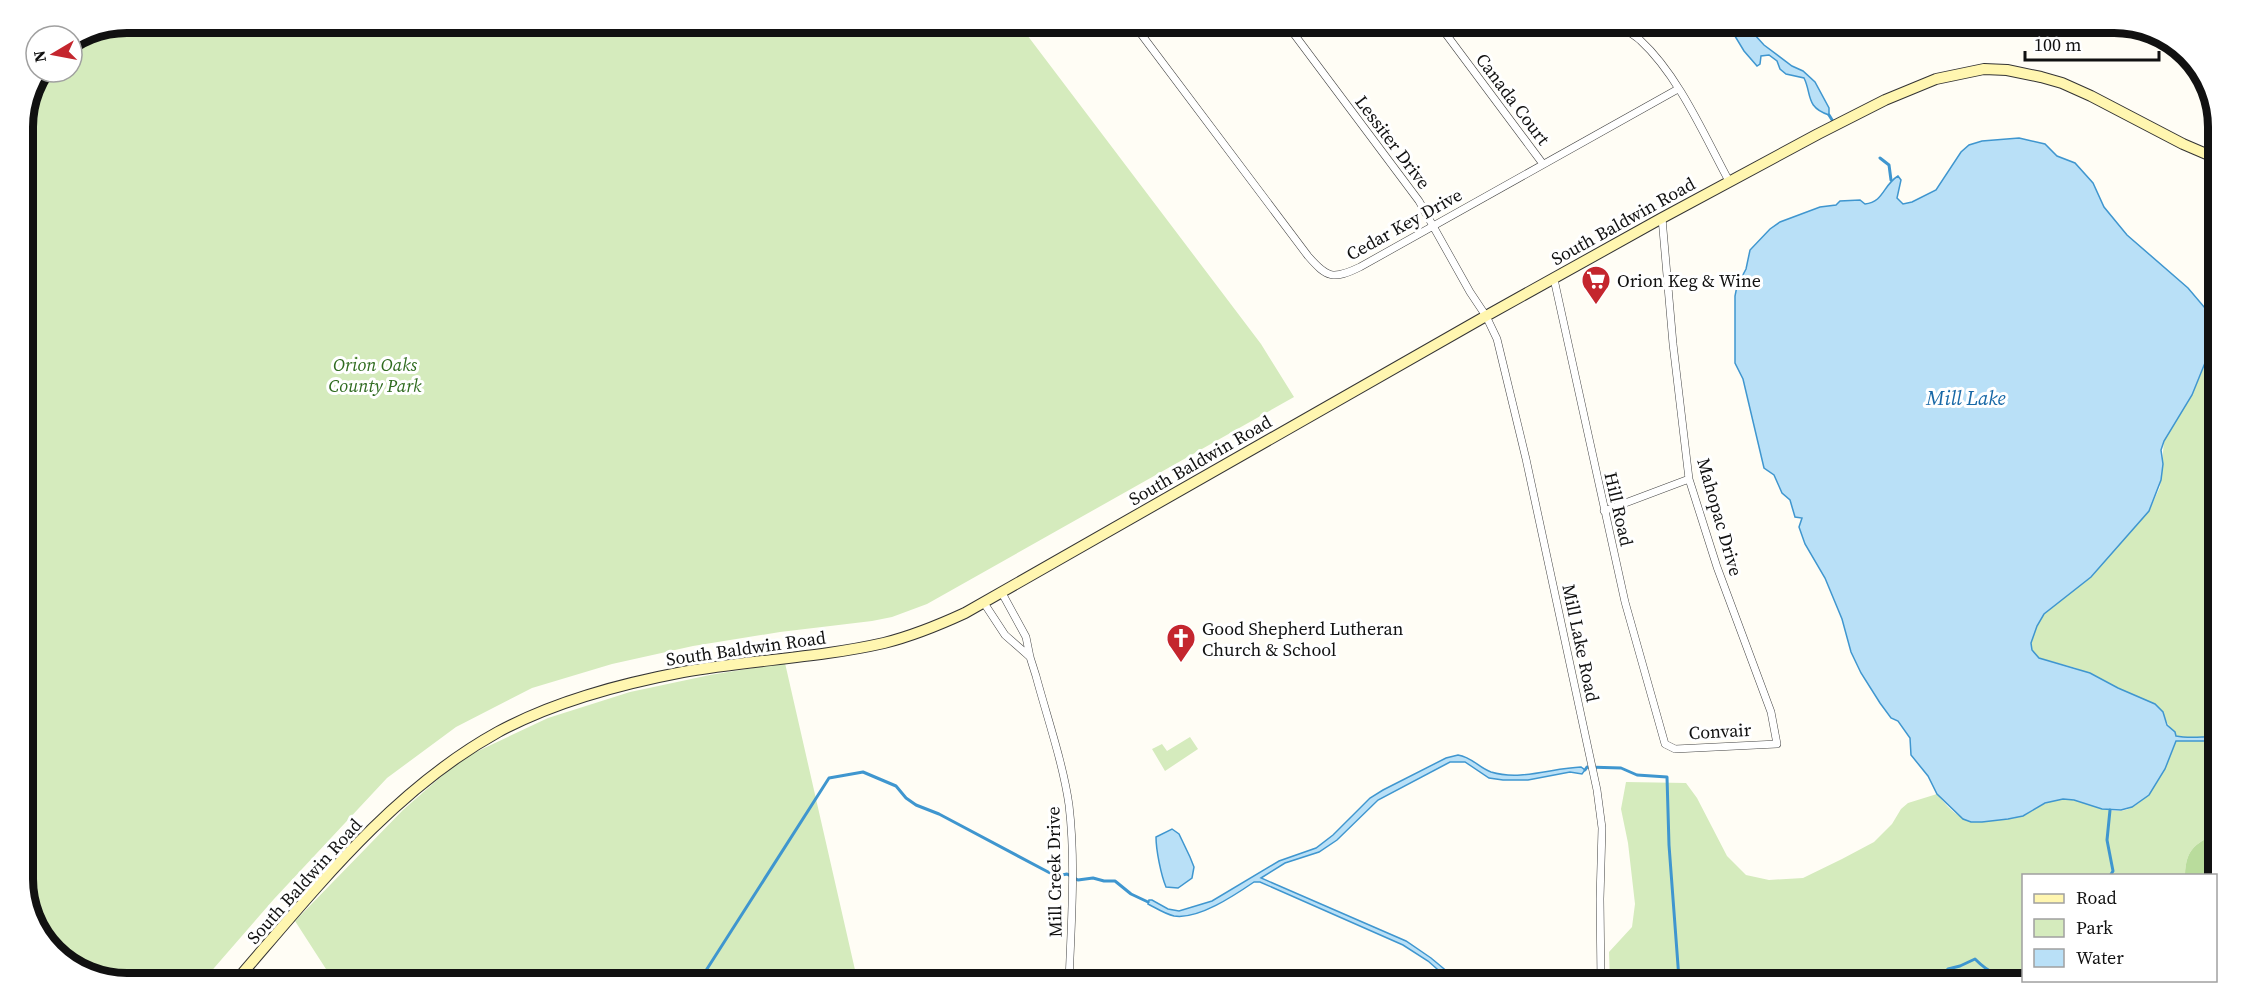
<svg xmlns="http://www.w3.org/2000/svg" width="2241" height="1006" font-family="'Source Serif 4',serif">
  <rect width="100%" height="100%" fill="#fffdf5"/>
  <!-- green -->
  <path fill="#d5ebbd" d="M127,23H1018L1261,344L1294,397L927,604L892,617L872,621L780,632L693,646L612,664L532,688L456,727L387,778L274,899L201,983H127L87,975L40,937L23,886V121L45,72H72V40L87,30Z
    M2207,318L2218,325V826L2216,834C2194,844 2186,850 2185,875L2024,876V980L2124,981L2114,983H1610L1609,952L1632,927L1635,904L1628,843L1621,809L1626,782L1686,783L1697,798L1727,856L1746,875L1769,880L1803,878L1842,859L1874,842L1892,824L1901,809L1908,803L1937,794C1958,820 1967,824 2000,820C2007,819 2016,819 2023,816C2037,809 2048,799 2065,799C2088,800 2113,821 2136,805C2157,791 2166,766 2175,744L2171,729L2158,707L2076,668L2039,658L2032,650L2031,643L2037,626L2044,614L2091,577L2149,511L2160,487L2164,441L2192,395L2205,365L2210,339Z
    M785,663L858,983H335L295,921L403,810L461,759L548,718L630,692L710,675Z
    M1190,737L1198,749L1165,771L1152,749L1162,744L1167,751Z"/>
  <!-- forest -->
  <path fill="#b9dc9c" d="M2218,826V879L2216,894V876L2185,875C2186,850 2194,844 2216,834Z"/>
  <!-- water -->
  <path fill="#b9e0f7" stroke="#3f96cf" stroke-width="1.5" d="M1727,23H1744L1764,45L1792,66L1803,71L1815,82L1829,108V115C1805,107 1812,94 1804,78L1786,74L1780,69L1777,61L1769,55L1761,56L1760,64L1757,66L1744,51Z
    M2019,138L2045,144L2057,156L2075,163L2093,183L2104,207L2127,235L2188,288L2205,308L2210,339L2207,358L2192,395L2164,441L2161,450L2163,464L2161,480L2149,511L2091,577L2044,614L2037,626L2031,643L2032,650L2039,658L2090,673L2118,688L2155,704L2163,712L2167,725L2175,732L2176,736C2190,739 2205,736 2218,737V741H2176L2165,769L2149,795L2132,807L2121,810L2102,809L2074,800L2063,799L2045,803L2023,816L2008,819L1982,822H1971L1963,819L1937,794L1928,776L1911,755L1910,738L1898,721L1891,718L1880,703L1861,673L1851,652L1842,619L1825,578L1805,544L1799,527L1802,518L1795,517L1790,500L1782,493L1774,475L1764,468L1743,379L1735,363V296L1737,286L1746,269L1750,250L1770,229L1780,222L1820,207L1836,205L1840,201L1860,200L1865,204C1884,202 1883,185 1898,176L1901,180L1897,198L1903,204L1912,202L1936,190L1961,152L1969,145L1982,141Z
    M1458,755C1472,757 1479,768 1491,772C1521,781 1552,768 1581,767L1585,770L1582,774L1570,772L1528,780H1503L1489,778L1465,762H1450L1378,800L1337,840L1319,852L1285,863L1261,878L1406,941L1431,958L1461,983H1453L1428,961L1403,945L1260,882H1254C1235,895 1198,920 1174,916C1165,914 1156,908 1148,904L1149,900H1152L1168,909L1179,911L1212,901L1279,861L1316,848L1333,835L1370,798L1383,790L1446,758Z
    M1172,829L1179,834L1190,857L1194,867L1192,878L1178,888L1166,887C1161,875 1156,850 1156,837Z"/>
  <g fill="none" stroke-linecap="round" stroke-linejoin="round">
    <!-- stream -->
    <path stroke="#3f96cf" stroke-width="3" d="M1829,115L1834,123
      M1880,158L1889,165L1891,180
      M1585,770L1587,767L1621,768L1637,775L1667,777L1669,845L1679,979L1686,983
      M2110,810L2107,840L2113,871L2110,876
      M698,983L829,778L863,772L896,786L906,798L916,805L939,814L1050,873L1057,876L1067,874L1078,880L1093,878L1104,881H1115L1131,894L1148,902
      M1937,983L1948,969L1960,966L1975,959C1990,974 1996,975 2017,975L2024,969
      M1938,983H1959"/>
    <!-- street casing -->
    <g stroke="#444" stroke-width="8">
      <path id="street" d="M1132,22L1308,256C1327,278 1333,280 1360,267L1678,89
        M1285,22L1419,201L1470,292L1486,316L1497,339L1526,459L1597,790L1602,828L1600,899L1601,983
        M1437,22L1543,164
        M1613,22C1622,28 1632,33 1640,40C1679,76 1704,135 1729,181
        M1554,279L1625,602L1665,744L1675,749L1777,744L1771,712L1717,567L1689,479L1673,344L1662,218
        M1604,511L1689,479
        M1002,593L1026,637L1030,657L1036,676C1047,717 1063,763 1069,805C1076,864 1071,924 1069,983
        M984,603L1005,635L1030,657"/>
    </g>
    <!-- secondary casing -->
    <g stroke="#333" stroke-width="12">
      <path id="secondary" d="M234,983C313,892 391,791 498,732C555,701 620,684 683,672C750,660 818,658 884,643C912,636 939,625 965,613L1486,316L1662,218L1818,134L1885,100L1936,79L1984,69L2007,70L2041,77L2062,83L2091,96L2183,144L2218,159"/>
    </g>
    <!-- street -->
    <use href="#street" stroke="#fff" stroke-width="7"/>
    <!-- secondary -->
    <use href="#secondary" stroke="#fff6b0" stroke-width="10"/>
  </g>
  <!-- icons -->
  <defs>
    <g id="supermarket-pin" transform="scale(1.5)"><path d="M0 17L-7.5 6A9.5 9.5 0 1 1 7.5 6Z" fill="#c4262e" stroke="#fff"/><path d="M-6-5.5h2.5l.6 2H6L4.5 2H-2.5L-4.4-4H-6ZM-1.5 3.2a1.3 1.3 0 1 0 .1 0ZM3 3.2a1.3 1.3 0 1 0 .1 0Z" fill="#fff"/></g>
    <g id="church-pin" transform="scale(1.5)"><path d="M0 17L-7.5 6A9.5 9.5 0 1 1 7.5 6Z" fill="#c4262e" stroke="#fff"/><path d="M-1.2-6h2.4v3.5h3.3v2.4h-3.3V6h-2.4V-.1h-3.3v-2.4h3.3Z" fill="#fff"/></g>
  </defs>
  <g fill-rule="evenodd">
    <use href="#supermarket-pin" x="1596" y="280"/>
    <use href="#church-pin" x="1181" y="638"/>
  </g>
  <g text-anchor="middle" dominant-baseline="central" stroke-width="6" stroke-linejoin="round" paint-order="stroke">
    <!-- street labels -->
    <g font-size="18" fill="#111" stroke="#fff">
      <text transform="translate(1513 99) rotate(53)">Canada Court</text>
      <text transform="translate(1393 142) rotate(53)">Lessiter Drive</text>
      <text transform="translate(1623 221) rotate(-29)">South Baldwin Road</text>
      <text transform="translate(1404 224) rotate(-29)">Cedar Key Drive</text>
      <text transform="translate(1200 460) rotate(-30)">South Baldwin Road</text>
      <text transform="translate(1619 509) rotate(77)">Hill Road</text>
      <text transform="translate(1720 517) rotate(74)">Mahopac Drive</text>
      <text transform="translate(1581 643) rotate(78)">Mill Lake Road</text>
      <text transform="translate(746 648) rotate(-8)">South Baldwin Road</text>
      <text transform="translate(1720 731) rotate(-3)">Convair</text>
      <text transform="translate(1054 872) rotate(-91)">Mill Creek Drive</text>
      <text transform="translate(304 881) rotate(-48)">South Baldwin Road</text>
    </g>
    <!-- poi labels -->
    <g font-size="18" fill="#111" stroke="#fff" text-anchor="start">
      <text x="1617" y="280">Orion Keg &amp; Wine</text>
      <text x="1202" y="628">Good Shepherd Lutheran<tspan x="1202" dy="21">Church &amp; School</tspan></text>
    </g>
    <!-- park labels -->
    <g font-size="18" font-style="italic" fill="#2f6b1f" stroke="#fff">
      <text x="375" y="364">Orion Oaks<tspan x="375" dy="21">County Park</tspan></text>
    </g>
    <!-- water labels -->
    <g font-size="20" font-style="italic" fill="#1768a6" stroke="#fff">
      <text x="1966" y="398">Mill Lake</text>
    </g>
  </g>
  <!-- crop -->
  <path d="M0 0H2241V1006H0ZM127 33H2114A94 94 0 0 1 2208 127V879A94 94 0 0 1 2114 973H127A94 94 0 0 1 33 879V127A94 94 0 0 1 127 33Z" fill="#fff" fill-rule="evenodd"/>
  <path fill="none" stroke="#111" stroke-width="8" d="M127 33H2114A94 94 0 0 1 2208 127V879A94 94 0 0 1 2114 973H127A94 94 0 0 1 33 879V127A94 94 0 0 1 127 33Z"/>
  <!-- legend -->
  <rect x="2022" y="874" width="195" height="108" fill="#ffffff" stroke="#a0a0a0" stroke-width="1.5"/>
  <rect x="2034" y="894" width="30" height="9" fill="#fff6b0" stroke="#a0a0a0" stroke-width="1.5"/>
  <text x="2076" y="904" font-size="18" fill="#111111">Road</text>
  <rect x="2034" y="919" width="30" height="18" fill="#d5ebbd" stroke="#a0a0a0" stroke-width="1.5"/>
  <text x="2076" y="934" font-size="18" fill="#111111">Park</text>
  <rect x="2034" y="949" width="30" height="18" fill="#b9e0f7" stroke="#a0a0a0" stroke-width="1.5"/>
  <text x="2076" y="964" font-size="18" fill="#111111">Water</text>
  <!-- north arrow -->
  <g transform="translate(54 54) rotate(260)"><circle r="28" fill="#ffffff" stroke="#a0a0a0" stroke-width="1.5"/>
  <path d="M0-4.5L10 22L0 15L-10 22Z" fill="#c4262e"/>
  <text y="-9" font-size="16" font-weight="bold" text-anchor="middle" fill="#111111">N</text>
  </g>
  <!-- scale -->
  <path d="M2025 51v9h134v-9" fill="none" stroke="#111111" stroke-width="3"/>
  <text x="2034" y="51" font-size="18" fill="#111111" stroke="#ffffff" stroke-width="4.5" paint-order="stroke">100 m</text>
</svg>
